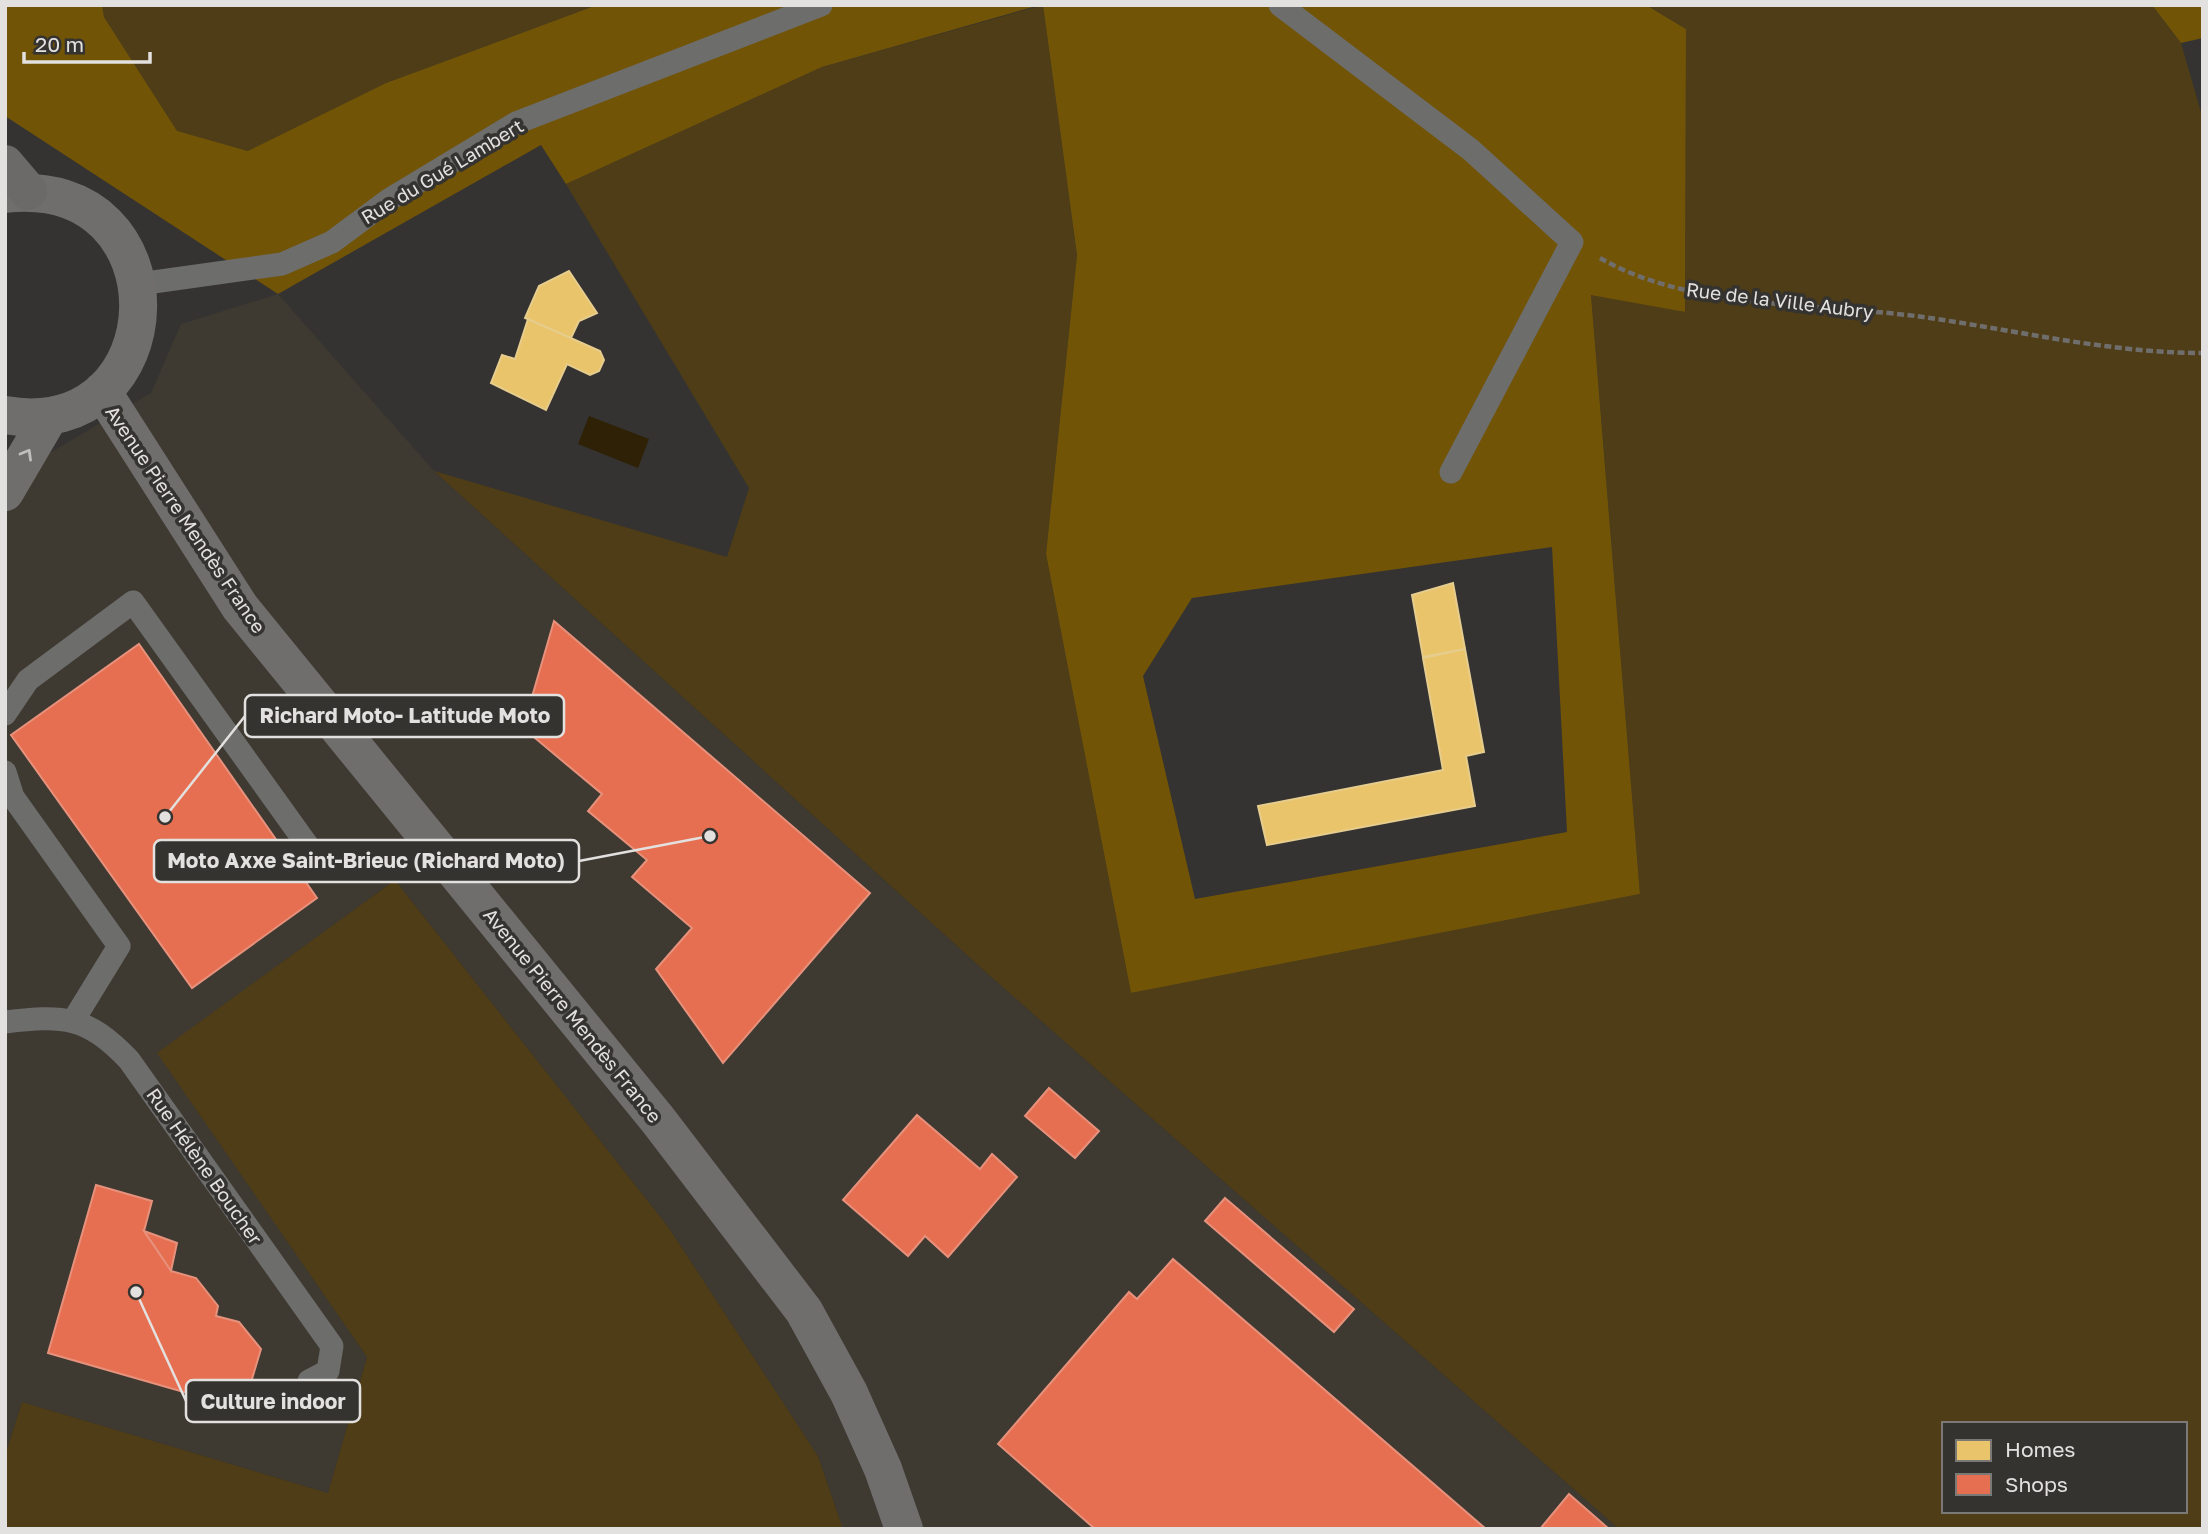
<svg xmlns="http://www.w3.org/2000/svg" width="2208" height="1534" font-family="'Golos Text',sans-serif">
  <rect width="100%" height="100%" fill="#343331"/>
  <!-- built -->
  <path fill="#3e3931" d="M278,294L434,471L990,976L1619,1529H843L818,1456L669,1228L395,880L158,1053L367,1357L328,1493L22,1402L5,1456V453L48,454L151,393L181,324Z"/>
  <!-- green -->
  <path fill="#4e3d17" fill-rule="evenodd" d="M102,5H597L386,83L249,151L177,132L104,17Z
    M1043,5L1077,255L1046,554L1131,993L1640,894L1591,294L1685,312L1686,29L1646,5H2152L2181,43L2203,119V1529H1619L990,976L434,471L727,557L749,488L566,184L822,67ZM1944,1424H2185V1511H1944Z
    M395,880L669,1228L818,1456L843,1529H5V1456L22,1402L328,1493L367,1357L157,1053Z"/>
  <!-- forest -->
  <path fill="#725407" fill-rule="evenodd" d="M5,5H102L104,17L177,131L248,151L386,83L597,5H1040L822,67L566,184L541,145L278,294L5,116Z
    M1043,5H1646L1686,29L1685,312L1591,295L1640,894L1131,993L1046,554L1077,255ZM1552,547L1567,832L1195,899L1143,676L1192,598Z
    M2152,5H2203V38L2181,43Z"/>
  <!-- water -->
  <path fill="#2f2105" d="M589,416L649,439L638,468L578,444Z"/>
  <!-- homes -->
  <path fill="#e9c46a" stroke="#e7cd8d" stroke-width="2" d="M569,271L597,313L579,321L571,338L525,318L539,286Z
    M528,319L600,351L604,360L599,371L590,375L567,364L546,410L491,383L502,355L515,359Z
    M1453,583L1465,649L1423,657L1412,595Z
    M1465,649L1484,752L1466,756L1475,806L1267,845L1258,806L1443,770L1423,658Z"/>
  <!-- shops -->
  <path fill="#e76f51" stroke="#e6917c" stroke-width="2" d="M554,621L870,893L723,1063L656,969L692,928L632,877L647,860L588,811L602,794L523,728Z
    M139,644L317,898L192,988L11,735Z
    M1049,1088L1099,1131L1075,1158L1025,1116Z
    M917,1115L980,1169L992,1154L1017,1177L948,1257L925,1236L908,1256L843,1200Z
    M96,1185L152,1201L144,1231L171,1271L196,1278L218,1306L216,1316L239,1322L261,1349L243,1409L48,1353Z
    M1225,1198L1354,1309L1334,1332L1205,1221Z
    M144,1231L177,1243L171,1271L157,1250Z
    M1173,1259L1486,1529H1095L998,1444L1129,1292L1137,1299Z
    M1569,1494L1609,1529H1540Z"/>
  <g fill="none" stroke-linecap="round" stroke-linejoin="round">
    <!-- path -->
    <path stroke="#706e6d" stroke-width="4.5" stroke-dasharray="7 3.5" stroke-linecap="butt" d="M1600,258C1689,310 1821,303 1923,317C2016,330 2108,353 2203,353"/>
    <!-- lane -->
    <path stroke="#6d6d6c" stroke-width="23" d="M1280,5L1471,150L1572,242L1451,472
      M139,284L282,264L332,242L390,199L516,123L821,5
      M5,714L28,680L133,602L313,853
      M5,772L13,797L119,946L73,1021
      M5,1022C64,1015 87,1016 129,1060L332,1346L328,1371L309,1381"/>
    <!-- secondary -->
    <path stroke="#706e6d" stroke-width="38" d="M5,194C187,173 178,445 5,415
      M102,391L240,607L658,1120L804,1311L849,1393L883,1469L904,1529
      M5,492L49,417"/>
    <!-- highway -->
    <path stroke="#6b6a68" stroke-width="38" d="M5,164L28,191"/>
  </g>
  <!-- one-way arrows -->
  <defs><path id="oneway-chevron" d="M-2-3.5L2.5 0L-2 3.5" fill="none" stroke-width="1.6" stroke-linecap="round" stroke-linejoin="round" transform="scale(1.75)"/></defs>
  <use stroke="#c0bebd" href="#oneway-chevron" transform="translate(27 454) rotate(-60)"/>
  <g text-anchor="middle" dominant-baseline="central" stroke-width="7" stroke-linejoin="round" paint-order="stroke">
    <!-- street labels -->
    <g font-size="19" fill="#e3e1df" stroke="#353330">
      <text transform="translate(442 171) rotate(-31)">Rue du Gué Lambert</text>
      <text transform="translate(1780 300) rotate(7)">Rue de la Ville Aubry</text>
      <text transform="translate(186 519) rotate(56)">Avenue Pierre Mendès France</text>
      <text transform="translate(573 1015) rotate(51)">Avenue Pierre Mendès France</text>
      <text transform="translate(205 1166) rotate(55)">Rue Hélène Boucher</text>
    </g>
  </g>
  <!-- callouts -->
  <path fill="none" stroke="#e3e1df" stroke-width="2.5" d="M165 817L245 716M710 836L579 861M136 1292L186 1401"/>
  <g fill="#e3e1df" stroke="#353330" stroke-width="2.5">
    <circle cx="165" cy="817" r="7"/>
    <circle cx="710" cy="836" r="7"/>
    <circle cx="136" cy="1292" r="7"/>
  </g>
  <g fill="#353330" stroke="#e3e1df" stroke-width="2.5">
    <rect x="245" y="695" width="319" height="42" rx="7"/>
    <rect x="154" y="840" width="425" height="42" rx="7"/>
    <rect x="186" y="1380" width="174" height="42" rx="7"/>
  </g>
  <g font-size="21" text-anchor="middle" font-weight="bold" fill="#e3e1df">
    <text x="405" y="723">Richard Moto- Latitude Moto</text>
    <text x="366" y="868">Moto Axxe Saint-Brieuc (Richard Moto)</text>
    <text x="273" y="1409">Culture indoor</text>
  </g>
  <!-- border -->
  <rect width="2208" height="1534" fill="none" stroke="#e3e1df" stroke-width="14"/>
  <!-- legend -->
  <rect x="1942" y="1422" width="245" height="91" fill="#353330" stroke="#7b7976" stroke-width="2"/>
  <rect x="1956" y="1440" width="35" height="21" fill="#e9c46a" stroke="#7b7976" stroke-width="2"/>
  <text x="2005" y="1457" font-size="21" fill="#e3e1df">Homes</text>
  <rect x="1956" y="1474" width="35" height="21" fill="#e76f51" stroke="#7b7976" stroke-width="2"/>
  <text x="2005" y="1492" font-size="21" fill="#e3e1df">Shops</text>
  <!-- scale -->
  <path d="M24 52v10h126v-10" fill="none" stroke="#e3e1df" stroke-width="3.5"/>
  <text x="35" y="52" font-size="21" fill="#e3e1df" stroke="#353330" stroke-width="5" paint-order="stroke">20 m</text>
</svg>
